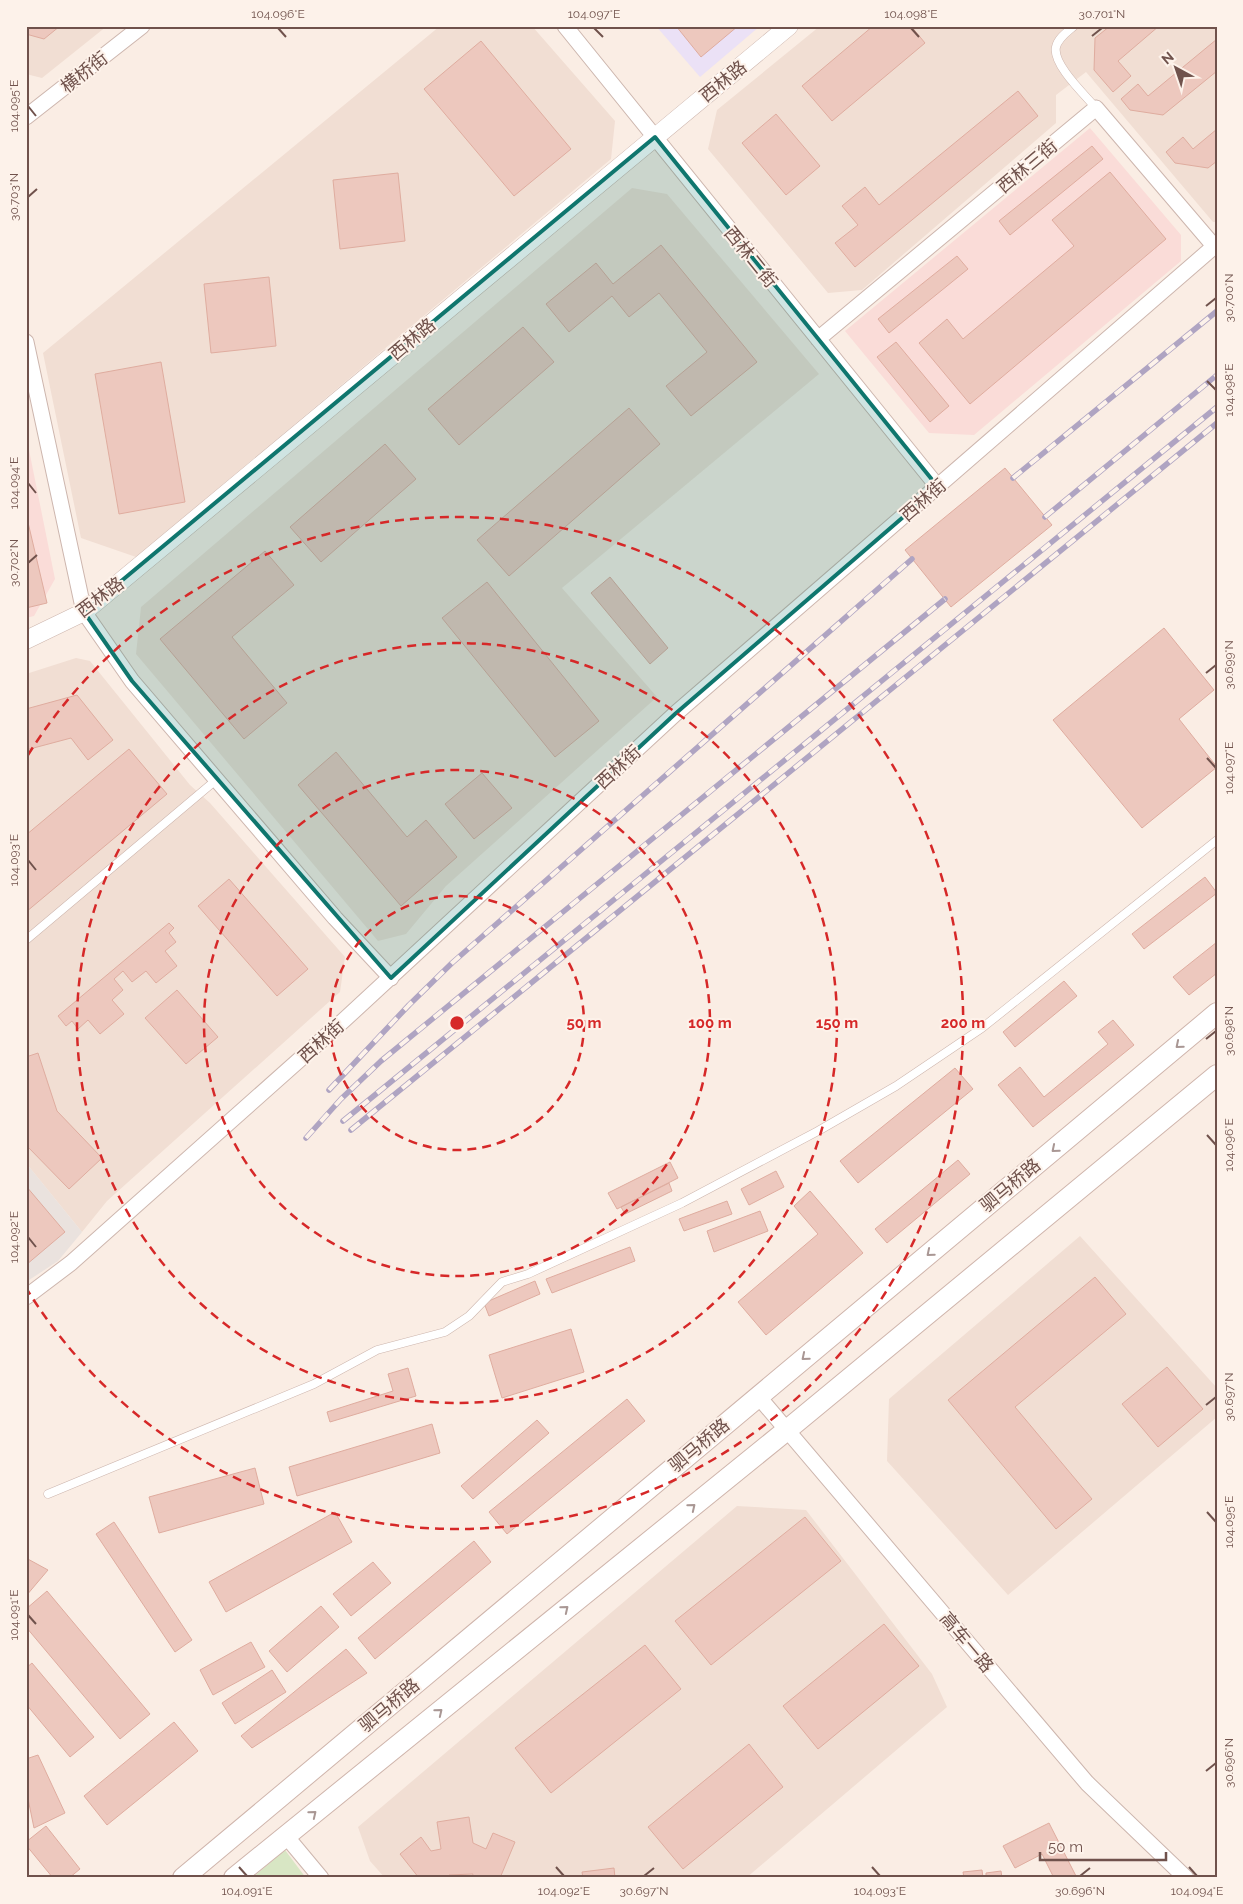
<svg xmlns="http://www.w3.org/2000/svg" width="1243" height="1904" font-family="Raleway,'Noto Sans SC',sans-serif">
  <rect width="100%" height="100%" fill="#faede4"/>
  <!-- residential -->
  <path fill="#f1ded3" d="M26,26H107L42,78L26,74Z
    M440,26H532L615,121L611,159L136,557L81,538L43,353Z
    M820,26H1217V222H1213L1086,72L1056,95V123L862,290L828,293L708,149L717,110Z
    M632,188L667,194L819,374L562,588L657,697L446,886L406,934L378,941L136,654L141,607Z
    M76,658L90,661L190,785L210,803L345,957L340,992L107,1201L82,1232L26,1163V674Z
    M1080,1236L1217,1388V1417L1008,1595L887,1461L889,1399Z
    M737,1506L806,1510L932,1674L947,1707L746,1878H385L370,1861L358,1827Z"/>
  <!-- commercial -->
  <path fill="#fadcd8" d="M1090,128L1181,235V261L974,435L929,433L845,331Z
    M26,435L55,579L34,616L26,618Z"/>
  <!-- industrial -->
  <path fill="#eae2de" d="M26,1163L82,1232L58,1261L26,1282Z"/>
  <!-- education -->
  <path fill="#ebe1f6" d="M656,26H760L700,77Z"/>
  <!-- green -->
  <path fill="#d8e6c4" d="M285,1850L306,1878H252Z"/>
  <!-- building -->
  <path fill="#edc8be" stroke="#dfac9f" d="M26,26H60L44,39L26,34Z
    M676,26H738L701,57Z
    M873,26H911L925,43L832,121L802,86Z
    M1110,26H1159L1118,61L1131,76L1113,92L1094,70L1095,38Z
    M1217,39V71L1163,115L1130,110L1121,99L1138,84L1148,96Z
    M481,41L571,149L514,196L424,89Z
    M1018,91L1038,116L855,267L835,243L858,225L842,206L865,187L879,205Z
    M776,114L820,166L786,195L742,143Z
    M1217,129V161L1208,168L1175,163L1166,152L1183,137L1193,149Z
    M1092,146L1103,159L1010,235L999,221Z
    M1110,172L1166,239L970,404L919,343L947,319L963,339L1074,246L1052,220Z
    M398,173L405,241L340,249L333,180Z
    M661,245L757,362L691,416L666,386L707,352L659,293L629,317L612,296L569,332L546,304L596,263L613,284Z
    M957,256L968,269L889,333L878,319Z
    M269,277L276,346L211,353L204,284Z
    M523,327L554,362L459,445L428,409Z
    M896,342L949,406L930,422L877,357Z
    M161,362L185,502L119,514L95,374Z
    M629,408L660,444L509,576L477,540Z
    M385,444L416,479L321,562L290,527Z
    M1005,468L1052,525L951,607L905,550Z
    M26,514L47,603L26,608Z
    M265,551L294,585L232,637L287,703L244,739L160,639Z
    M610,577L668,648L650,664L591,593Z
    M487,582L599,721L555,757L442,618Z
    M1164,628L1214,690L1179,719L1217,767L1142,828L1053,720Z
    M77,695L113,740L88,760L71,738L26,750V709Z
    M129,749L167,794L26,912V835Z
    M336,752L407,837L426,820L457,857L401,906L298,785Z
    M482,773L512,808L474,839L445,804Z
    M1205,877L1217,893L1144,949L1132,934Z
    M229,879L308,969L277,996L198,906Z
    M169,923L174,928L169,933L176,942L165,951L177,966L156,983L146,971L132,982L123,971L114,979L123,990L112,1000L124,1014L100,1034L88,1020L78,1029L72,1021L66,1026L58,1016Z
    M1217,942V973L1189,995L1173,977Z
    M1064,981L1077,996L1015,1047L1003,1032Z
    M177,990L218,1037L186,1064L145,1018Z
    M1113,1020L1134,1045L1033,1127L998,1085L1020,1067L1044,1097L1108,1044L1098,1032Z
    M38,1053L57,1111L102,1158L69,1189L26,1145V1057Z
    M955,1068L973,1089L858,1183L840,1161Z
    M958,1160L970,1174L887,1243L875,1229Z
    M670,1162L678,1178L617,1209L608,1193Z
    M776,1171L784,1187L749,1205L741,1189Z
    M669,1183L672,1191L625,1214L621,1207Z
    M26,1186L65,1232L26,1265Z
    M810,1191L863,1253L766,1335L738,1302L818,1234L794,1206Z
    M727,1201L732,1214L684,1231L679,1219Z
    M760,1211L768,1231L714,1252L707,1231Z
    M630,1247L635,1261L552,1293L546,1279Z
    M1095,1277L1126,1314L1015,1407L1092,1499L1056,1529L948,1400Z
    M535,1281L540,1294L489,1316L484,1303Z
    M571,1329L584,1372L502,1398L489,1355Z
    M1167,1367L1203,1409L1158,1447L1122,1404Z
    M408,1368L416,1396L330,1422L327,1412L393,1391L388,1374Z
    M627,1399L645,1421L507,1534L489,1512Z
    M537,1420L549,1433L473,1499L461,1486Z
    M432,1424L440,1453L297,1496L289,1467Z
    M255,1468L264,1504L159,1533L149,1497Z
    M335,1512L352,1542L226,1612L209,1582Z
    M805,1517L841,1561L711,1665L675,1621Z
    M114,1522L192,1640L175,1652L96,1534Z
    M474,1541L491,1562L375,1659L358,1638Z
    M26,1558L48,1570L26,1596Z
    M373,1562L391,1583L351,1616L333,1594Z
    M47,1591L150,1714L120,1739L26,1627V1609Z
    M321,1606L339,1627L287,1672L269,1651Z
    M884,1624L919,1666L818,1749L783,1706Z
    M251,1642L265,1667L213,1695L200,1670Z
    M645,1645L681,1689L551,1793L515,1748Z
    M346,1649L367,1673L252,1748L241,1736Z
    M32,1663L94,1737L70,1757L26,1704V1668Z
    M272,1670L286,1692L235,1724L222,1703Z
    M174,1722L198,1751L107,1825L84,1796Z
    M749,1744L783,1787L683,1869L648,1827Z
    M38,1755L65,1813L34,1828L26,1789V1759Z
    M469,1817L473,1843L486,1849L493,1833L515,1842L500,1878H472L473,1874L449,1875L451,1878H419L400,1854L421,1837L431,1851L441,1849L437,1822Z
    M1049,1823L1077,1878H1054L1042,1854L1015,1868L1003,1846Z
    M46,1826L80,1869L69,1878H53L26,1845V1842Z
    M614,1868L615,1878H583L582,1872Z
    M982,1870L983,1878H964L963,1872Z
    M1001,1871L1002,1878H986V1873Z"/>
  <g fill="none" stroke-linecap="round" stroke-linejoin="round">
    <!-- service casing -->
    <g stroke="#cdb6ae" stroke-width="9">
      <path id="service" d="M1074,26C1067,32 1058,38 1056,47C1052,64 1085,95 1096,108
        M26,940L216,780
        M48,1494L314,1384L377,1350L445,1332L469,1316L502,1282L528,1274L682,1203L818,1131L896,1086L982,1028L1217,840"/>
    </g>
    <!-- minor casing -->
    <g stroke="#cdb6ae" stroke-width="17">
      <path id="minor" d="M565,26L938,487
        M26,117L142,26
        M818,339L1096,108L1214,246
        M26,342L84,612L132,681L335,918L391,978
        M26,1297L71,1263L343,1021L675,714L1217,244
        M758,1396L1087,1783L1186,1878
        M286,1836L321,1878"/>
    </g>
    <!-- tertiary casing -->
    <g stroke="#cdb6ae" stroke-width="19">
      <path id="tertiary" d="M26,640L84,612L789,26"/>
    </g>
    <!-- secondary casing -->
    <g stroke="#cfb5ac" stroke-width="22">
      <path id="secondary" d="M183,1878L1217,1013
        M234,1878L787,1430L1217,1075"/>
    </g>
    <!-- service -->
    <use href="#service" stroke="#fff" stroke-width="8"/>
    <!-- minor -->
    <use href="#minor" stroke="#fff" stroke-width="15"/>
    <!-- tertiary -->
    <use href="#tertiary" stroke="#fff" stroke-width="18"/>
    <!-- secondary -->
    <use href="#secondary" stroke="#fff" stroke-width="20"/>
    <!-- rail casing -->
    <g stroke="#afa4c2" stroke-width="5.5">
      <path id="rail" d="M1013,478L1217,311
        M1045,517L1217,375
        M329,1090L409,1005L452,963L912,559
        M343,1121L1217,407
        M351,1130L1217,423
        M306,1138L341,1099L381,1061L945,599"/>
    </g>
    <!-- rail -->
    <use href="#rail" stroke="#fdf2ea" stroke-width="4" stroke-dasharray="11" stroke-linecap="butt"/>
  </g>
  <!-- one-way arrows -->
  <defs><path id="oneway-chevron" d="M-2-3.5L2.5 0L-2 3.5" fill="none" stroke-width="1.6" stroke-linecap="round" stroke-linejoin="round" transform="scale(1.25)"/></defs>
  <g stroke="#a99794">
    <use href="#oneway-chevron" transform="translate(1179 1045) rotate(140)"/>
    <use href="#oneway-chevron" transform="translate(1055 1149) rotate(140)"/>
    <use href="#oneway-chevron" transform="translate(930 1253) rotate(140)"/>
    <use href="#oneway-chevron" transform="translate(805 1357) rotate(140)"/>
    <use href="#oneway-chevron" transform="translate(692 1507) rotate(-39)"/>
    <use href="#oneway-chevron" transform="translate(565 1609) rotate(-39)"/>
    <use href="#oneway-chevron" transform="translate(439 1712) rotate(-39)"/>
    <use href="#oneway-chevron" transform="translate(313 1814) rotate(-39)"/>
  </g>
  <!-- marked area -->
  <path fill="#0f766e" fill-opacity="0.2" stroke="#0f766e" stroke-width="4" stroke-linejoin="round" d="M655,137L938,487L675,714L391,978L132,681L84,612Z"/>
  <!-- ticks -->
  <path fill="none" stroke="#70524c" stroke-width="2" d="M278,28L286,37M594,28L603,37M911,28L919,37M1092,36L1102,28M28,106L36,116M28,197L37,189M1206,306L1216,298M1207,381L1216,390M28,483L36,493M28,563L37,555M1206,673L1216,665M1207,758L1216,768M28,860L36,870M1206,1039L1216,1031M1207,1135L1216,1145M28,1237L36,1247M1206,1405L1216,1397M1207,1512L1216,1522M28,1615L36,1624M1206,1771L1216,1763M239,1867L247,1876M556,1867L564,1876M872,1867L880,1876M1189,1867L1197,1876M644,1876L654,1868M1080,1876L1090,1868"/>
  <!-- distance rings -->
  <g fill="none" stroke="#d62828" stroke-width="2.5" stroke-dasharray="9 6">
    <circle cx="457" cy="1023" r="127"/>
    <circle cx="457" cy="1023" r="253"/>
    <circle cx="457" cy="1023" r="380"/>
    <path d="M28 755A506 506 0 1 1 28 1291"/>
  </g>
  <g text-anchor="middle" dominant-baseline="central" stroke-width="4" stroke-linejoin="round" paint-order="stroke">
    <!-- street labels -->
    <g font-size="18" fill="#70524c" stroke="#fdf2ea">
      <text transform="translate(84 72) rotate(-38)">横桥街</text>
      <text transform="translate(723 81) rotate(-39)">西林路</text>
      <text transform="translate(1027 166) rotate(-40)">西林三街</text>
      <text transform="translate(751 257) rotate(51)">西林二街</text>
      <text transform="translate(412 339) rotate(-40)">西林路</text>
      <text transform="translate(923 500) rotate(-41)">西林街</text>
      <text transform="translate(100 597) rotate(-37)">西林路</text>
      <text transform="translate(618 767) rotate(-43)">西林街</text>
      <text transform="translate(321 1041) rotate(-42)">西林街</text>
      <text transform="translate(1010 1185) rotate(-40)">驷马桥路</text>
      <text transform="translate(699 1445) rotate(-40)">驷马桥路</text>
      <text transform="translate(967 1642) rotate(50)">高车一路</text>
      <text transform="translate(389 1705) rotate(-40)">驷马桥路</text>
    </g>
  </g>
  <circle cx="457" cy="1023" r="8" fill="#d62828" stroke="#fdf2ea" stroke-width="2.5"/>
  <g font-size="15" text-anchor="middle" font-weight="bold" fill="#d62828" stroke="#fdf2ea" stroke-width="4" stroke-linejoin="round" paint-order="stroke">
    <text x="584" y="1028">50 m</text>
    <text x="710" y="1028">100 m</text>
    <text x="837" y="1028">150 m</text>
    <text x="963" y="1028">200 m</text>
  </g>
  <!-- border -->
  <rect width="1243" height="1904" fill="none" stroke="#fdf2ea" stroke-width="55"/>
  <!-- north arrow -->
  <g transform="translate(1176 68) rotate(320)" stroke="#fdf2ea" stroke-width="4" paint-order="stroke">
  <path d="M0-4L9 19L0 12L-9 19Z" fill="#70524c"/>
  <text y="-8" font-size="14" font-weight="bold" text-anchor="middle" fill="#70524c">N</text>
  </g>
  <!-- scale -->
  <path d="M1040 1852v8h126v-8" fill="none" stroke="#70524c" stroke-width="2.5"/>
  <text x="1048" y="1852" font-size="15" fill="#70524c" stroke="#fdf2ea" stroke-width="4" paint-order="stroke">50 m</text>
  <rect x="28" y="28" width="1188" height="1848" fill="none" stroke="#70524c" stroke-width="2"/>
  <g font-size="12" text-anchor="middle" fill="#70524c">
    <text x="278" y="18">104.096°E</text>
    <text x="594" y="18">104.097°E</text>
    <text x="911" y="18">104.098°E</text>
    <text x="1102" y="18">30.701°N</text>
    <text transform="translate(14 106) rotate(-90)" y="4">104.095°E</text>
    <text transform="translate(14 197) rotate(-90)" y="4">30.703°N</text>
    <text transform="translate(1229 298) rotate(-90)" y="4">30.700°N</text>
    <text transform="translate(1229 390) rotate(-90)" y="4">104.098°E</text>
    <text transform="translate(14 483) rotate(-90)" y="4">104.094°E</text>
    <text transform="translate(14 563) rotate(-90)" y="4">30.702°N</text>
    <text transform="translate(1229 665) rotate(-90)" y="4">30.699°N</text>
    <text transform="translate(1229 768) rotate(-90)" y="4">104.097°E</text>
    <text transform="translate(14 860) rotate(-90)" y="4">104.093°E</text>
    <text transform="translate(1229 1031) rotate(-90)" y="4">30.698°N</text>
    <text transform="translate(1229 1145) rotate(-90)" y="4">104.096°E</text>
    <text transform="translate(14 1237) rotate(-90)" y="4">104.092°E</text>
    <text transform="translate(1229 1397) rotate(-90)" y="4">30.697°N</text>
    <text transform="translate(1229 1522) rotate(-90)" y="4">104.095°E</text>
    <text transform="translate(14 1615) rotate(-90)" y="4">104.091°E</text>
    <text transform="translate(1229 1763) rotate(-90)" y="4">30.696°N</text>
    <text x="247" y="1895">104.091°E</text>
    <text x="564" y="1895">104.092°E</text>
    <text x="644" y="1895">30.697°N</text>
    <text x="880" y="1895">104.093°E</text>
    <text x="1080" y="1895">30.696°N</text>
    <text x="1197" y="1895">104.094°E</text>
  </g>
</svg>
